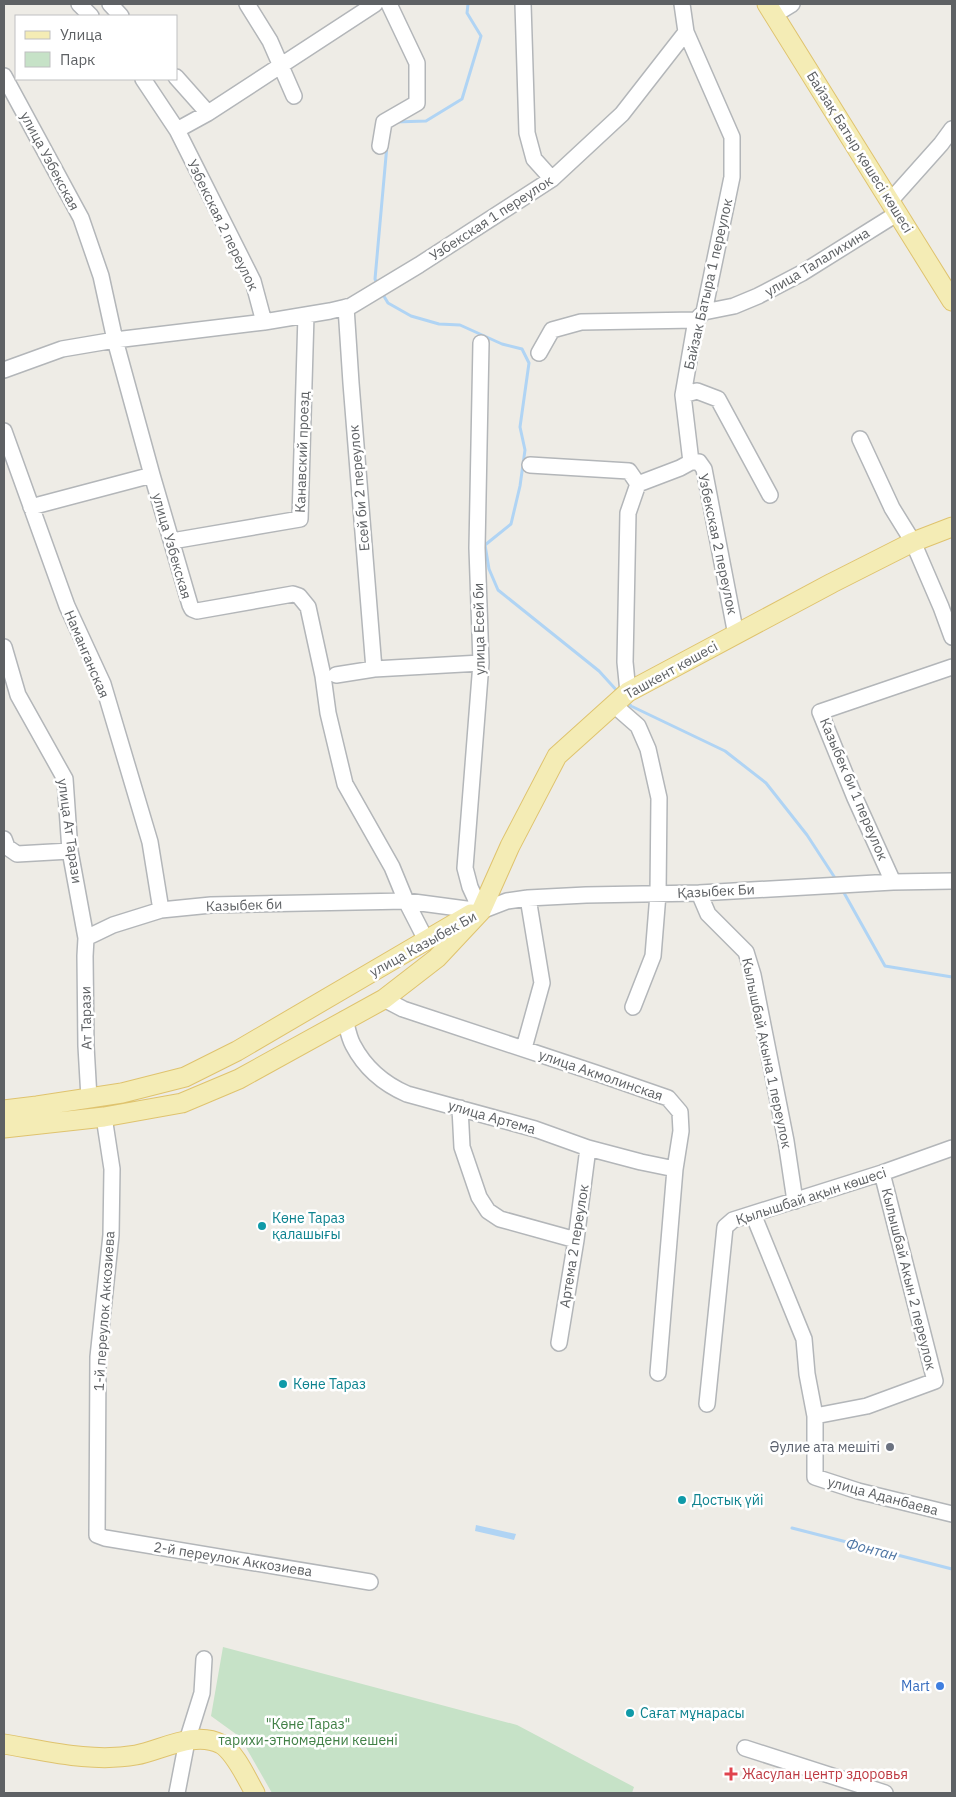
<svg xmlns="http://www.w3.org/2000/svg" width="956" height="1797" font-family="'IBM Plex Sans',sans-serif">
  <rect width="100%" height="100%" fill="#eeece6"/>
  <!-- green -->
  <path fill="#c6e2c7" d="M223,1647L517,1725L634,1787L632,1793H272L240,1737L211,1716Z"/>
  <!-- water -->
  <path fill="#b0d4f4" d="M476,1525L516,1534L514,1540L475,1531Z"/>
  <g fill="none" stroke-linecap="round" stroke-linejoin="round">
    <!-- stream -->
    <path stroke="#b0d4f4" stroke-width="3" d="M395,122L426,121L462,99L481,36L467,13L468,4
      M378,285L375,279L387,145
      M382,293L388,303L411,316L439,324L460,325L502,344L522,349L529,363L520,427L525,450L520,486L511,524L485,545L489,569L498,590L599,671L619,693
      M627,701L631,706L725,751L766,783L807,835L837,881
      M843,891L885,966L952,977
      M792,1528L952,1569"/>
    <!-- minor casing -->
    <g stroke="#b3b6b9" stroke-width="18">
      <path id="minor" d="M79,4L91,16
        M110,4L121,16
        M247,4L270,41L294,96
        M523,4L527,133L534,159L552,179
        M774,15L792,4
        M4,76L81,218L101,276L115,340L152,475L190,605L192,609L197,611L293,594L299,596L308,607L323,676L328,713L345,784L392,867L406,901L426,940
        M176,77L208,113
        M143,79L177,130
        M380,146L384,122L417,103V63L389,4
        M891,200L941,144L952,129
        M346,307L351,383L374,669
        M704,312L734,306L758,296L802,273L898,213
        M264,322L253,281L177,130L208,113L375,4
        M481,343L477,548L481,663L465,868L470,887L481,911
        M539,353L552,330L581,322L696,320
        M4,370L62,349L115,340L264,322L330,311L351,306L419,265L552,179L622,114L686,32
        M683,395L697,391L718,399L770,495
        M4,431L67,606L103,684L150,842L161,910
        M860,439L892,508L913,542L941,607L952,637
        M691,462H699L704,469L736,635
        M530,465L629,471L638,484L628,513L625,662L628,692
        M638,484L680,468L691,462L683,395L696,320L704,312L732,177V137L686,32L682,4
        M31,507L152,475
        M172,541L300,519L306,315
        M4,647L18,695L65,779L70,851L86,938L85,956L86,1046L89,1098
        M336,675L374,669L481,663
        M614,705L638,726L648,749L659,798L658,894L653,956L633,1007
        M4,839L7,847L17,854L70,851
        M893,882L855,798L820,712L952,667
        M699,893L708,914L746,952L753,975L786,1141L795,1201
        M86,938L113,925L161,910L211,905L406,901L481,911L507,901L528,898L586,895L699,893L893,882L952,881
        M384,999L403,1009L596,1073L668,1098L680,1112L681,1131L675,1169L658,1373
        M345,1019C347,1027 349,1038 353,1045C365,1068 384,1084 407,1094L535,1129L588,1148L641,1162L675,1169
        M524,1048L542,983L528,898
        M460,1108L462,1147L479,1197L488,1211L500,1219L576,1240
        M104,1117L112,1169L111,1235L98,1357L97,1535L105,1538L370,1582
        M753,1214L804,1339L807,1374L815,1416V1477L858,1491L952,1514
        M559,1343L576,1240L588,1148
        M707,1404L725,1227L733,1220L882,1173L952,1148
        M815,1416L867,1406L935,1381L882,1173
        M745,1748L885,1793
        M177,1793L187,1741L202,1693L204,1659"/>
    </g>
    <!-- major casing -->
    <g stroke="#dfc36e" stroke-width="21">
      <path id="major" d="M767,4L952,301
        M4,1110L37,1106L122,1093L185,1077L237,1051L471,914
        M4,1128L104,1117L182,1103L239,1079L384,999L437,958L481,911L510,846L557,756L628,692L832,583L913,542L952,527
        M4,1744C47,1751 92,1763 136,1755C162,1750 195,1730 221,1744C235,1752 247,1779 255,1793"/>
    </g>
    <!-- minor -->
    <use href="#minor" stroke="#fff" stroke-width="15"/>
    <!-- major -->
    <use href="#major" stroke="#f4ecb5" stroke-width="19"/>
  </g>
  <!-- markers -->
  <g fill="#0f9aa8" stroke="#fff" stroke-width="2">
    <circle cx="262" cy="1226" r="5"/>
    <circle cx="283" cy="1384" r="5"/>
    <circle cx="682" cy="1500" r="5"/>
    <circle cx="630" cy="1713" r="5"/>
  </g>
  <circle fill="#6b7280" stroke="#fff" stroke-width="2" cx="890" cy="1447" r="5"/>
  <circle fill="#3f7fe0" stroke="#fff" stroke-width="2" cx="940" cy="1686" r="5"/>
  <path fill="#e0444e" stroke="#fff" stroke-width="2" d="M728.5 1766.5h5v5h5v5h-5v5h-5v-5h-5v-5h5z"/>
  <g text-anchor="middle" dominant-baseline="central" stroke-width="5" stroke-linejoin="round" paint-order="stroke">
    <!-- street labels -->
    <g font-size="14" fill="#5e6164" stroke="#fff">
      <text transform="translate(860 152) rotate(58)">Байзақ Батыр қөшесі көшесі</text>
      <text transform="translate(50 161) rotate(62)">улица Узбекская</text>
      <text transform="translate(491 218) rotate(-33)">Узбекская 1 переулок</text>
      <text transform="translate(223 225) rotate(64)">Узбекская 2 переулок</text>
      <text transform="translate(817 262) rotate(-31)">улица Талалихина</text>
      <text transform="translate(708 284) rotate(-77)">Байзак Батыра 1 переулок</text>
      <text transform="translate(302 452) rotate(-88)">Канавский проезд</text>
      <text transform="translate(359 488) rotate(-95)">Есей би 2 переулок</text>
      <text transform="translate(718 544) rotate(78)">Узбекская 2 переулок</text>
      <text transform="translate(172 546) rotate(74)">улица Узбекская</text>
      <text transform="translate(479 629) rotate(-91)">улица Есей би</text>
      <text transform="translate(87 654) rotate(67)">Наманганская</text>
      <text transform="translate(671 670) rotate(-29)">Ташкент көшесі</text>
      <text transform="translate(854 789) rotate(67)">Казыбек би 1 переулок</text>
      <text transform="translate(70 831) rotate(82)">улица Ат Тарази</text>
      <text transform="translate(716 891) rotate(-3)">Қазыбек Би</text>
      <text transform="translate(244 905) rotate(-2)">Казыбек би</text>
      <text transform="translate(423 944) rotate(-29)">улица Казыбек Би</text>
      <text transform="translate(86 1018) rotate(-91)">Ат Тарази</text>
      <text transform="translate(767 1053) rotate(78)">Кылышбай Акына 1 переулок</text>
      <text transform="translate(601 1075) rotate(19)">улица Акмолинская</text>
      <text transform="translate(492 1117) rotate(16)">улица Артема</text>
      <text transform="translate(811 1196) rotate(-18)">Қылышбай ақын көшесі</text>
      <text transform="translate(574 1246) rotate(-81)">Артема 2 переулок</text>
      <text transform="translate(909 1279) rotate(76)">Кылышбай Акын 2 переулок</text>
      <text transform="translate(104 1311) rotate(-86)">1-й переулок Аккозиева</text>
      <text transform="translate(883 1496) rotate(15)">улица Аданбаева</text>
      <text transform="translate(233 1559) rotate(9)">2-й переулок Аккозиева</text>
    </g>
    <!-- culture labels -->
    <g font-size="14" fill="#0d838f" stroke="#fff" text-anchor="start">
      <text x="272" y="1218">Көне Тараз<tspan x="272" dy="16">қалашығы</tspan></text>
      <text x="293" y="1384">Көне Тараз</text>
      <text x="692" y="1500">Достық үйі</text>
      <text x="640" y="1713">Сағат мұнарасы</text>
    </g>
    <!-- worship labels -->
    <g font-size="14" fill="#5b616d" stroke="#fff" text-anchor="end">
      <text x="880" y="1447">Әулие ата мешіті</text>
    </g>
    <!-- shop labels -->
    <g font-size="14" fill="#366cbe" stroke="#fff" text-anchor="end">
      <text x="930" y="1686">Mart</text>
    </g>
    <!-- park labels -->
    <g font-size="14" fill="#418046" stroke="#fff">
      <text x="308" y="1724">"Көне Тараз"<tspan x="308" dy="16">тарихи-этномәдени кешені</tspan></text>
    </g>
    <!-- health labels -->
    <g font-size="14" fill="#be3a42" stroke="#fff" text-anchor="start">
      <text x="742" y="1774">Жасулан центр здоровья</text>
    </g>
    <!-- water labels -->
    <g font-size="15" font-style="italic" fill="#4f76a4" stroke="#fff">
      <text transform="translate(872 1549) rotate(14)">Фонтан</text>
    </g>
  </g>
  <!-- border -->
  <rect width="956" height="1797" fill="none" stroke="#5e6164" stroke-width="10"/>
  <!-- legend -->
  <rect x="15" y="15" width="162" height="65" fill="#ffffff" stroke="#bfc0c1"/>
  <rect x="25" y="31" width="25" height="8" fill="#f4ecb5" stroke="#bfc0c1"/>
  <text x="60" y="40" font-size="15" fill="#5e6164">Улица</text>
  <rect x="25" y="52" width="25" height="15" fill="#c6e2c7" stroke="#bfc0c1"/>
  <text x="60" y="65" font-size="15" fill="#5e6164">Парк</text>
</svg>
